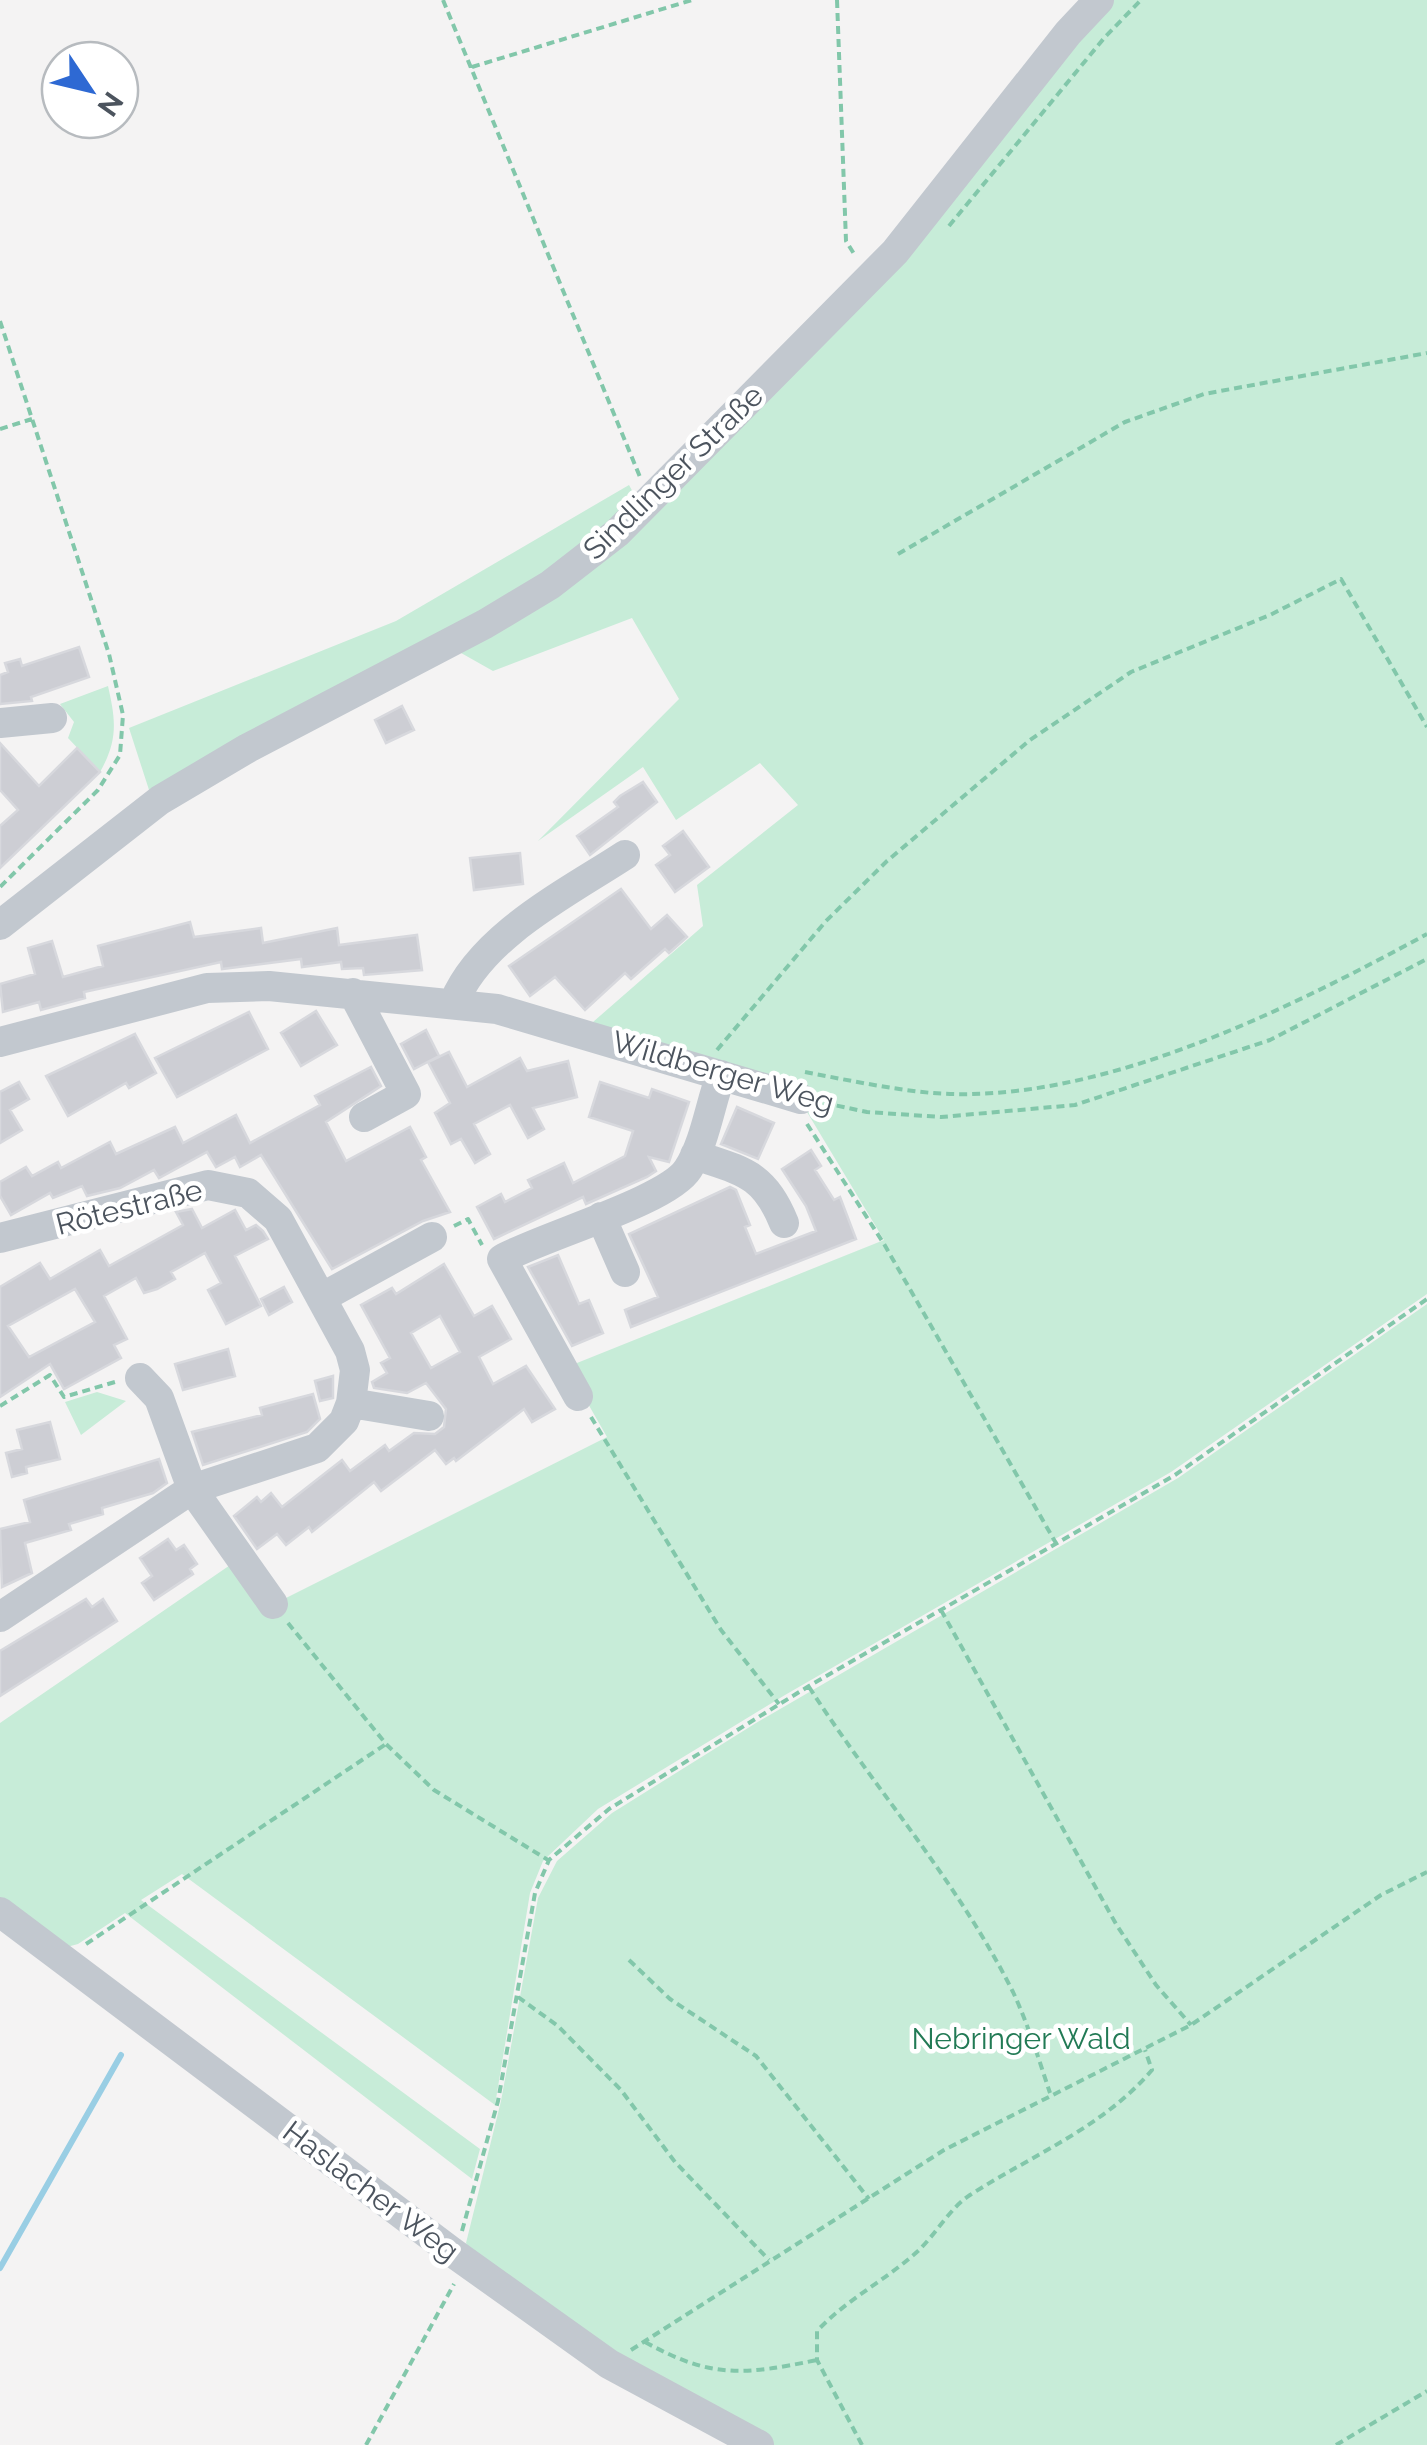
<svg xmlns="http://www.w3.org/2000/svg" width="1427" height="2445" font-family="Raleway,sans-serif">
  <rect width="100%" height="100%" fill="#f4f3f3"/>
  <!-- green -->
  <path fill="#c7ecd8" d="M1111,0H1427V1294L1171,1472L785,1695L598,1809L543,1861L530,1893L495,2105L182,1874L141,1900L480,2149L472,2179L125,1913L78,1944L63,1948L0,1903V1723L236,1561L276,1603L607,1437L567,1367L884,1240L807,1112L593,1022L703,926L697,885L798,805L760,763L676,820L643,767L538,841L679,699L632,618L493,671L454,649L636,528Z
    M629,485L639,503L543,580L150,793L129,728L396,621Z
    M108,686C116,721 118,740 100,772L68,738L74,722L60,704Z
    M1427,1304V2445H773L614,2357L475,2259L466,2243L501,2101L538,1898L557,1861L612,1813L756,1723L1178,1478Z
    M97,1392L126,1401L81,1435L65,1402Z"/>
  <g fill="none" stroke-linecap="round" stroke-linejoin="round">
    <!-- stream -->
    <path stroke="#99cee4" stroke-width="6" d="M0,2268L121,2055"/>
  </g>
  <!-- building -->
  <path fill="#cdced4" stroke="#d7d8dd" stroke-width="2.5" fill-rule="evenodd" d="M79,647L89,677L31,697L32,701L0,704V675L8,672L5,663L20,659L22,666Z
    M402,706L414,730L386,743L375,720Z
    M0,743L39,786L77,748L100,772L0,868V826L18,810L0,790Z
    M643,782L657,802L590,855L577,836L618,807L614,802L620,796Z
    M683,831L709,867L675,892L656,865L670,855L663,846Z
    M520,853L523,884L474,890L470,858Z
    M621,889L651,929L667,915L687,937L669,953L665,949L631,979L625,973L585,1010L555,977L530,996L509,966Z
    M190,922L194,937L261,928L263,943L337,928L339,945L417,935L422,970L364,975L363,968L342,969L341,962L302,967L301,959L222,969L221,962L84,992L85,998L41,1010L39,1002L3,1012L0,984L35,974L28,948L52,941L63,977L103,966L98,946Z
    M316,1011L337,1045L301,1066L281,1033Z
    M249,1012L268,1049L177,1097L155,1058Z
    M426,1030L439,1056L414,1069L401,1044Z
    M135,1034L156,1073L129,1088L126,1083L68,1116L46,1076Z
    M449,1052L467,1087L520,1058L527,1071L568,1061L577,1097L533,1108L544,1129L528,1138L510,1105L474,1124L490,1154L475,1163L461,1139L451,1144L435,1113L450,1103L428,1062Z
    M371,1067L381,1086L326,1122L346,1161L410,1127L426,1157L421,1160L450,1212L423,1221L332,1269L261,1155L240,1167L235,1157L216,1167L207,1152L159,1178L154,1170L120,1188L87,1196L82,1186L53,1198L50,1193L11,1215L0,1196V1182L26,1167L32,1176L58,1162L61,1168L110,1142L116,1154L175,1127L183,1143L236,1115L250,1143L320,1105L315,1096Z
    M19,1082L29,1099L10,1110L22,1130L0,1143V1092Z
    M600,1082L649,1098L652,1089L689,1102L669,1162L649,1157L656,1171L647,1177L586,1204L583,1197L494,1239L477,1207L501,1194L505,1202L532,1188L528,1180L564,1163L573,1183L625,1156L633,1131L589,1117Z
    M737,1107L774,1123L758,1159L721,1144Z
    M811,1150L821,1166L815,1170L834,1200L840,1197L856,1239L631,1327L625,1310L658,1297L629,1234L730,1187L736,1190L750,1225L745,1227L756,1254L816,1231L806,1206L782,1169Z
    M192,1209L202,1228L235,1210L246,1230L256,1225L263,1231L268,1239L235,1256L261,1306L226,1324L208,1290L221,1283L205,1253L171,1272L175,1279L157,1289L144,1293L136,1278L104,1296L127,1339L114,1345L121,1358L64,1389L50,1364L0,1397V1287L40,1263L50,1279L100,1250L109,1266L183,1225L176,1212ZM75,1289L95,1322L29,1357L8,1326Z
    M558,1255L579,1304L589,1300L603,1333L572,1346L528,1267Z
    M444,1264L474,1316L492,1306L511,1339L479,1357L493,1384L526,1366L555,1409L532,1422L524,1409L456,1461L454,1458L446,1464L435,1450L381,1491L374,1482L312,1532L309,1527L286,1545L277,1534L257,1549L234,1516L257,1497L261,1502L271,1493L282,1507L342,1460L350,1471L385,1445L389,1451L414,1433L435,1434L444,1427L446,1409L426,1383L407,1393L374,1388L372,1382L387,1373L381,1363L390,1358L361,1305L392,1288L396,1294ZM440,1316L460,1352L431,1368L411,1333Z
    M284,1287L292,1302L269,1315L261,1299Z
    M228,1349L235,1376L183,1390L175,1364Z
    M333,1376V1398L320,1401L315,1381Z
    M313,1394L320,1419L307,1432L203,1465L192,1432L262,1415L260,1408Z
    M50,1422L60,1459L26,1467L27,1473L12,1477L6,1453L22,1449L17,1430Z
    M159,1459L167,1483L153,1493L102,1508L103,1514L69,1524L71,1530L25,1543L32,1573L2,1587L0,1529L30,1522L24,1500Z
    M168,1539L176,1550L184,1545L197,1564L190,1569L193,1574L154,1600L142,1583L152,1576L140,1558Z
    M86,1599L92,1607L103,1599L117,1621L0,1696V1651Z"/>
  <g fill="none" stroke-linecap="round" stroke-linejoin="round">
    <!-- path -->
    <path stroke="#82c7aa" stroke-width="4" stroke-dasharray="8 5" stroke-linecap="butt" d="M443,0L640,477
      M837,0L846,241L856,257
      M472,67L692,0
      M949,226L1105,37L1141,0
      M0,321L109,654L123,715L120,755L98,790L0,887
      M0,429L32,419
      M898,554L1125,422L1204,394L1427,353
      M717,1050L826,921L887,861L1030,740L1131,672L1270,615L1341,579L1427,727
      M805,1072C847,1080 890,1089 932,1093C1095,1106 1287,1010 1427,934
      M824,1103L867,1112L941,1117L1075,1105L1270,1040L1427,959
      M807,1124L884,1244L1057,1545
      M454,1226L468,1219L482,1245
      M0,1406L50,1375L64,1397L115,1382
      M591,1417L721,1630L779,1704
      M941,1610L1116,1924L1156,1985L1191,2025
      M288,1623L386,1744L434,1790L548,1860
      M809,1687C875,1789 958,1882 1013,1992C1028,2024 1039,2060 1050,2093
      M86,1944L386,1744
      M629,1960L670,1999L756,2056L869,2199
      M518,1997L558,2026L621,2090L675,2162L769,2260
      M462,2231L498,2101L535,1893L549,1860L609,1809L809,1686L1175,1475L1427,1299
      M645,2342C712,2379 744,2375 817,2360
      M631,2350L944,2150L1191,2025L1381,1895L1427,1872
      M366,2445L454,2284
      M862,2445L817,2360V2331C847,2299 886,2280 918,2251C936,2234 950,2208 970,2195C1034,2154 1102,2128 1152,2070L1145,2050
      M1336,2445L1427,2391"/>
    <!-- minor -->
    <path stroke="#c2c8cf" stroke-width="30" d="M0,723L52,718
      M0,925L160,800L248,748L485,624L550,585L617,533L895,252L1068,33L1099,0
      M353,993L406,1094L364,1117
      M454,1002C482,935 567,893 625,855
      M0,1042L207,988L269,986L497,1009L801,1099
      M695,1155C742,1171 764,1173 784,1223
      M601,1217L625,1272
      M0,1238L208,1185L248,1193L278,1219L350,1351L355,1370L351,1403L344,1421L317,1448L192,1489L0,1617
      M321,1298L432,1237
      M140,1378L159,1398L192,1489L273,1604
      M578,1396L502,1259C543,1236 668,1201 688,1169C705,1143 710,1104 721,1075
      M351,1403L429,1416
      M0,1912L452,2252L609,2364L759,2445"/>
  </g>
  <g text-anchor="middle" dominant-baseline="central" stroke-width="9" stroke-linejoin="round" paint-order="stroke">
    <!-- street labels -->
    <g font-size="30" fill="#4c545e" stroke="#fff">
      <text transform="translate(673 472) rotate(-44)">Sindlinger Straße</text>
      <text transform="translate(723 1072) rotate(16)">Wildberger Weg</text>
      <text transform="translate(129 1207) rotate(-14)">Rötestraße</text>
      <text transform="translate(371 2191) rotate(37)">Haslacher Weg</text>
    </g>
    <!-- park labels -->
    <g font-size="30" fill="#227a55" stroke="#fff">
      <text x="1021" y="2038">Nebringer Wald</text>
    </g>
  </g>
  <!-- north arrow -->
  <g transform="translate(90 90) rotate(125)"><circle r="48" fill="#ffffff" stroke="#b7bbbf" stroke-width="2.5"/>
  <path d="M0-8L18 38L0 25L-18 38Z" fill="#2e69d3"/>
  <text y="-15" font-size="28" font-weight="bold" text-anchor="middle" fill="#4c545e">N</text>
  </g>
</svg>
